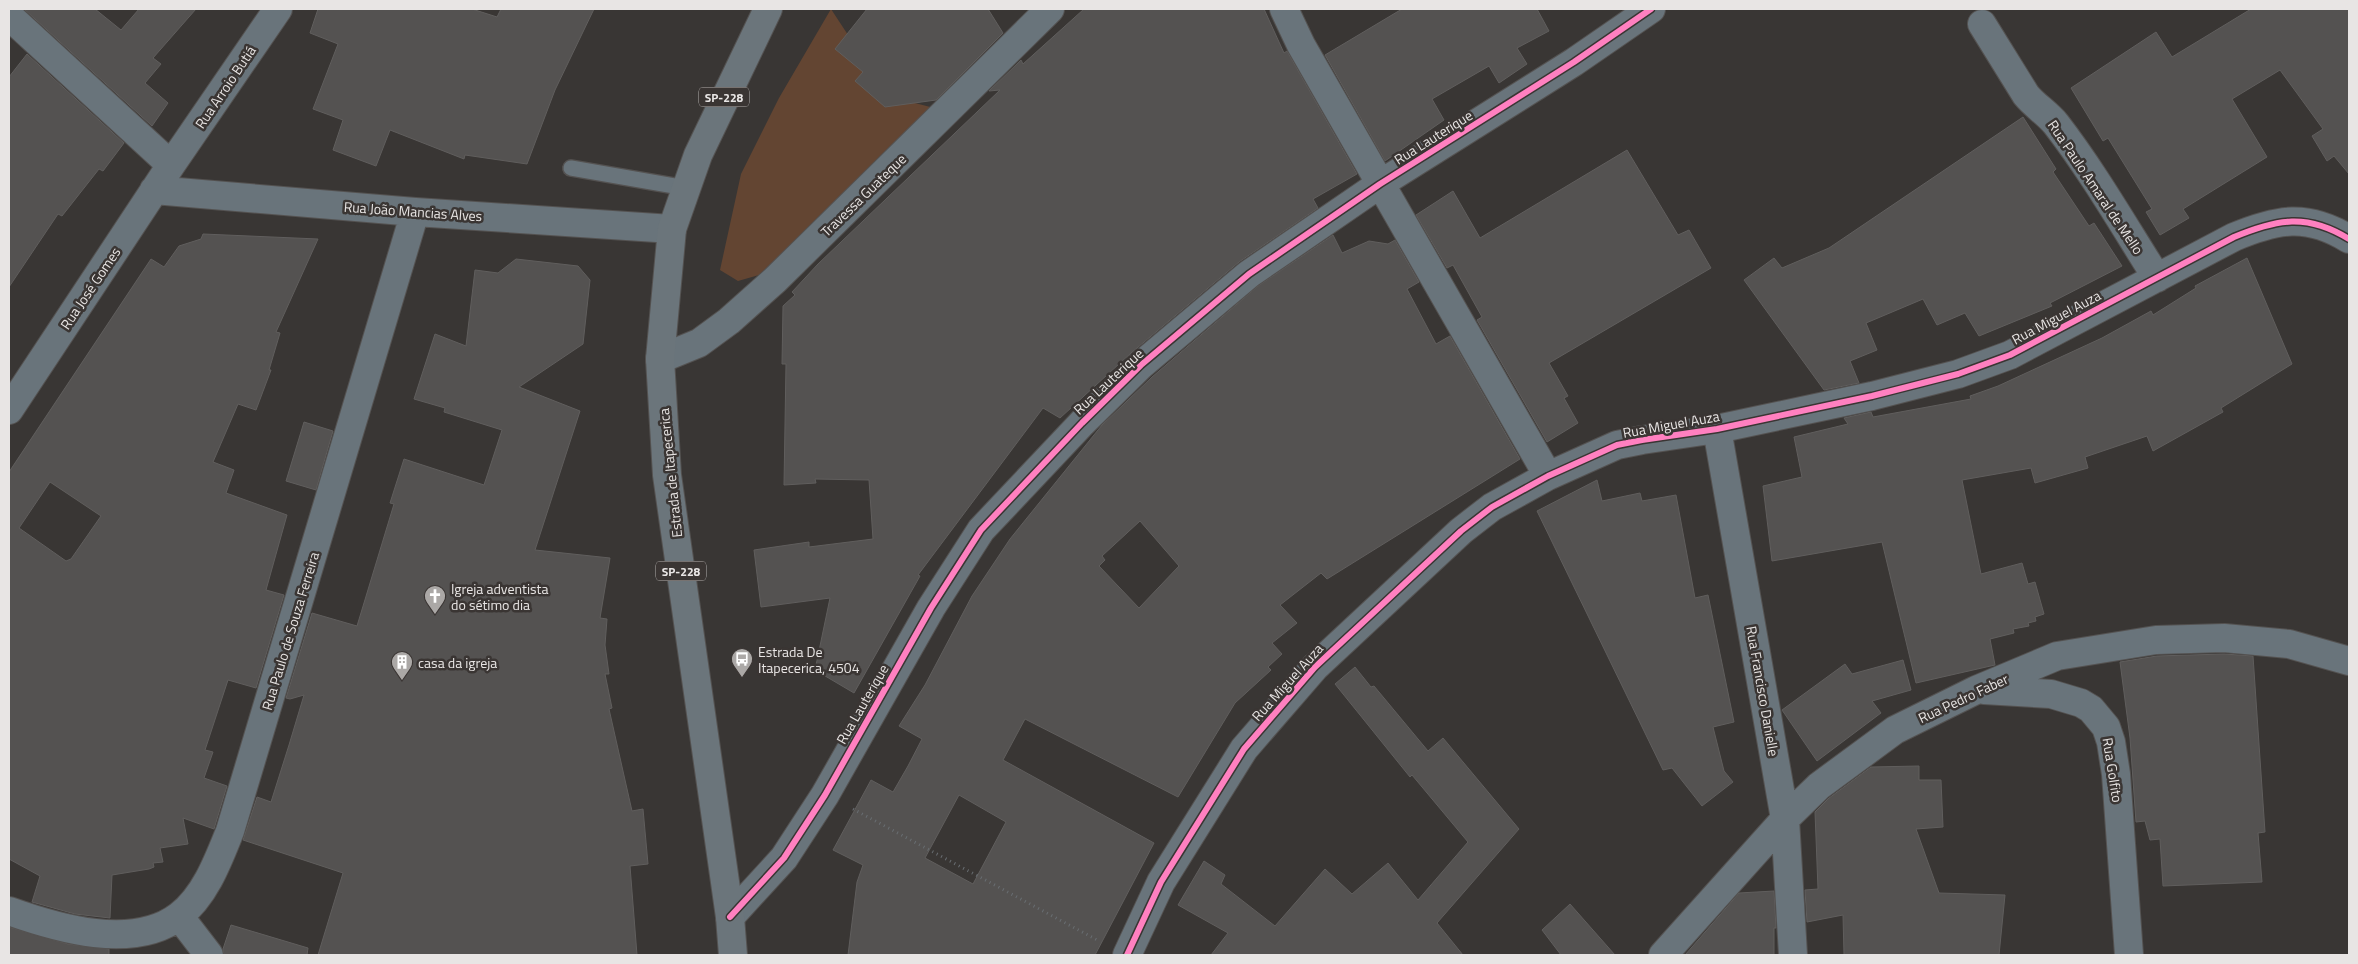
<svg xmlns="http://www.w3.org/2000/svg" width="2358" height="964" font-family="'Titillium Web',sans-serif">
  <rect width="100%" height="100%" fill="#393634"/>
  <!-- green -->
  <path fill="#634532" d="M831,9L888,96L938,109L759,275L738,281L720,270L741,174L779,98Z"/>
  <!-- building -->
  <path fill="#545251" stroke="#605e5d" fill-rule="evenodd" d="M24,9H95L121,30L139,9H196L153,58L161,64L145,83L168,103L152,126Z
    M318,9H472L497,17L501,9H594L555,90L527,164L465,155L464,159L390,130L376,166L333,150L343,120L313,109L338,44L310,33Z
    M867,9H988L1003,33L936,100L885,107L855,81L863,72L835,49Z
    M1084,9H1264L1284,53L1287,51L1357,174L1313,199L1318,208L1239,262L1131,353L1060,418L1043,408L918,575L920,576L854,693L815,670L830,598L761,607L754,550L809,542V547L873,539L869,480L815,479L816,483L784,485L786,364H782L783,306L795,295L792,292L818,264L1000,90L989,91L1021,60L1023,64Z
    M1402,9H1537L1549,31L1517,48L1527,64L1499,83L1489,66L1432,99L1444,120L1385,161L1325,55Z
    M2251,9H2349V174L2334,156L2327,161L2312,136L2323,129L2280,70L2232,99L2267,157L2183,209L2189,218L2160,235L2146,212L2152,209L2108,138L2103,141L2071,88L2156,32L2172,57Z
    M27,54L124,143L103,171L99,169L62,216L58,214L9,287V77Z
    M2023,117L2056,169L2053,172L2089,226L2094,223L2122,266L2050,303L2052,306L1979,336L1965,313L1937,325L1923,299L1866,323L1877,350L1850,361L1859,383L1824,390L1744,280L1774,258L1782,268L1829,248Z
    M1627,150L1678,235L1689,230L1711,268L1549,363L1568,396L1564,398L1578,423L1547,442L1477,320L1482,317L1453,265L1447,268L1416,215L1453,191L1480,238Z
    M203,234L318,239L276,332L280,333L269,370H271L256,410L238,404L213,462L234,470L226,493L287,515L266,590L284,595L256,688L228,680L205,750L213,752L204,778L227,786L214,829L183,818L188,844L160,848L163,862L153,863L154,867L149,869L112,875L110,918L75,914L32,902L40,876L9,859V472L151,259L164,267L179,246L201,239ZM50,482L101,516L71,559L66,561L19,528Z
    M1333,235L1342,253L1369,241L1388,244L1395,240L1419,282L1407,289L1436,344L1450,336L1520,459L1327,579L1321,573L1280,605L1297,623L1272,643L1282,654L1268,667L1271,670L1235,703L1178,797L1025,719L1003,760L1154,843L1095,955H848L857,882L863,865L833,850L871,780L893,792L908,766L922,739L899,726L925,685L972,596L1010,539L1102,425L1152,377L1258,286ZM1140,521L1179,566L1139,608L1099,566L1105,560L1102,556ZM959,795L1006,822L973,884L925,858Z
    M2247,258L2292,364L2221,408L2223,412L2153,451L2147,436L2085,457L2088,468L2035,483L2031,468L1962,480L1981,574L2022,563L2028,584L2035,582L2044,614L2035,617L2036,621L2028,623L2029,626L2013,629L2014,633L1990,639L1995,665L1916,683L1882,542L1772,561L1763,486L1802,477L1794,437L1848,424L1844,418L1871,412L1873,417L1971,399L1970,396L1998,386L2102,338L2151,311L2153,315L2196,288L2195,286Z
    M516,259L578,266L590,280L583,344L519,387L580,411L535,550L610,558L600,618L607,619L605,645L609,674H605L612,708L609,709L632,811L643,809L648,864L630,866L637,955H318L343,873L243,840L257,797L271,802L289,745L304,695L290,699L286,698L312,613L357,626L394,504L390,503L404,459L484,485L502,430L444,412L445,408L414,399L435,334L466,346L475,270L498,273Z
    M304,422L333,431L316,490L286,481Z
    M1597,480L1602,501L1640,493L1642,501L1676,495L1695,598L1708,595L1734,722L1713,727L1724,771L1733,782L1702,806L1672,768L1663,770L1537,511Z
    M2224,654L2253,656L2265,832L2258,833L2262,882L2163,886L2160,839L2150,840L2145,821L2136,822L2130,738L2120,662L2157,656Z
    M1903,660L1911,690L1872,701L1881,713L1817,761L1782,710L1845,664L1852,674Z
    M1355,667L1371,687L1374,686L1428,751L1443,738L1519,829L1437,923L1463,955H1211L1228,933L1178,905L1204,861L1225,875L1221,884L1275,926L1325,869L1352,894L1388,863L1418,900L1468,842L1412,775L1410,777L1335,684Z
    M1919,766V780H1941L1943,827L1916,829L1939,893L2005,895L1999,955H1844L1843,915L1807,922L1805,890L1818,889L1815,812L1829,798L1871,767Z
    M1774,891L1776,928H1774V955H1685L1739,893Z
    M1570,904L1615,955H1561L1542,930Z
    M231,925L308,948L307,955H224L223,949Z
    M9,927L68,944L109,949V955H9Z"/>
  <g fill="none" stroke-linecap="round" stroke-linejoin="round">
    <!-- service casing -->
    <g stroke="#545251" stroke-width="18">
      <path id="service" d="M571,168L686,188"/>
    </g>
    <!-- minor casing -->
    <g stroke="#545251" stroke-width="30">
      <path id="minor" d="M1284,9L1301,45L1548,476
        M9,16L171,165
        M1982,24L2026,95C2035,106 2047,113 2056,124C2093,172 2124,226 2157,278
        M154,190L415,212L672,229
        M660,359L699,343L729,321L775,280L1050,9
        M9,410L171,165L278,9
        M1717,429L1785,819L1793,955
        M1984,690L2051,694L2081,703L2091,709L2106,727L2111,742L2116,774L2129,955
        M9,911C57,928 133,951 179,916C205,896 218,861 230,831L415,212
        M179,916L209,955
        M730,917L784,858L825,795L931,608L981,530L1082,423L1141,365L1249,274L1380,184L1574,62L1651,9
        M1127,955L1161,882L1244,749L1315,667L1461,531L1492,507L1548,476L1617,445L1642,440L1717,429L1872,396L1958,374L2010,355L2234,237C2277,219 2307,213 2349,239
        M1663,955L1785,819L1819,786L1895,730L1976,690L2057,656L2156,640L2224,638L2289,644L2349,661"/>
    </g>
    <!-- primary casing -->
    <g stroke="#545251" stroke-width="30">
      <path id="primary" d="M733,955L730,917L667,475L660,359L672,229L698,155L768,9"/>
    </g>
    <!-- path -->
    <path stroke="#696e72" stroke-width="3" stroke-dasharray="1 4" stroke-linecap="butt" d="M853,809L1099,941"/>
    <!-- service -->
    <use href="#service" stroke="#69747b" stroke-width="15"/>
    <!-- minor -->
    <use href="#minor" stroke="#69747b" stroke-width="28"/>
    <!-- primary -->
    <use href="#primary" stroke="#6b757b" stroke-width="28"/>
    <!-- cycleway casing -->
    <g stroke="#3a3533" stroke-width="9">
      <path id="cycleway" d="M730,917L784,858L825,795L931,608L981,530L1082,423L1141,365L1249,274L1380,184L1574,62L1651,9
        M1127,955L1161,882L1244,749L1315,667L1461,531L1492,507L1548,476L1617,445L1642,440L1717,429L1872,396L1958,374L2010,355L2234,237C2277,219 2307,213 2349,239"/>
    </g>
    <!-- cycleway -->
    <use href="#cycleway" stroke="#ff80c0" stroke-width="6"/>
  </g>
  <!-- icons -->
  <defs>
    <g id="church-pin" transform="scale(1.125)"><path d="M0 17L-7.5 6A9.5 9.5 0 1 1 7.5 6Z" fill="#aba8a6" stroke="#3a3533"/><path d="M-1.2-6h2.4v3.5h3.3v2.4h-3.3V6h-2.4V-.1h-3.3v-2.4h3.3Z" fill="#fff"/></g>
    <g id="bus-pin" transform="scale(1.125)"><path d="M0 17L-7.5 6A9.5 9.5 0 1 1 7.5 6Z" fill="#aba8a6" stroke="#3a3533"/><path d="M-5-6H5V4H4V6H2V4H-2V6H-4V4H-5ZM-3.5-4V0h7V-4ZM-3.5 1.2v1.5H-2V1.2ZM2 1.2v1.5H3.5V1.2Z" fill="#fff"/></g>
    <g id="building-pin" transform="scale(1.125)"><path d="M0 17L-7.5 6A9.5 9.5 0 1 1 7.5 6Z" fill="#aba8a6" stroke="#3a3533"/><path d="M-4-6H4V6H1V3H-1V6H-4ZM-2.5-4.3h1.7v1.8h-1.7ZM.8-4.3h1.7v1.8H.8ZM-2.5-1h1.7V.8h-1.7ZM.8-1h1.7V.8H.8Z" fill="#fff"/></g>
  </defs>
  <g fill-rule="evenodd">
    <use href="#church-pin" x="435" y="596"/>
    <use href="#bus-pin" x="742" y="659"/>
    <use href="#building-pin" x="402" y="662"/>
  </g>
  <g text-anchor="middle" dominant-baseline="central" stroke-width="5" stroke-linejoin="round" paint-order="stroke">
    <!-- shield labels -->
    <g fill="#3a3533" stroke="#b4b0af" stroke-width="1">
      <rect x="699" y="87.5" width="50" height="19" rx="4"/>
      <rect x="656" y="561.5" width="50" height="19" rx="4"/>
    </g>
    <g font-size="12" font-weight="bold" fill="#e8e5e4">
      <text x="724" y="97">SP-228</text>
      <text x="681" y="571">SP-228</text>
    </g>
    <!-- street labels -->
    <g font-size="14" fill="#e8e5e4" stroke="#3a3533">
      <text transform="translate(225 87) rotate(-56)">Rua Arroio Butiá</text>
      <text transform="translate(1433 137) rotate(-32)">Rua Lauterique</text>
      <text transform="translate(2096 187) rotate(56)">Rua Paulo Amaral de Mello</text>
      <text transform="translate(863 195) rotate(-44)">Travessa Guateque</text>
      <text transform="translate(413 211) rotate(4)">Rua João Mancias Alves</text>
      <text transform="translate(90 288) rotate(-56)">Rua José Gomes</text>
      <text transform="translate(2056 317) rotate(-28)">Rua Miguel Auza</text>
      <text transform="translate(1108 381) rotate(-43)">Rua Lauterique</text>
      <text transform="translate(1671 424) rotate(-10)">Rua Miguel Auza</text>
      <text transform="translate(670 473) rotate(-96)">Estrada de Itapecerica</text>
      <text transform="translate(290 631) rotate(-73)">Rua Paulo de Souza Ferreira</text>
      <text transform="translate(1287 682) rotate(-48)">Rua Miguel Auza</text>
      <text transform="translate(1763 691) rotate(80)">Rua Francisco Danielle</text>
      <text transform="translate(1963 698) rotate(-25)">Rua Pedro Faber</text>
      <text transform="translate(862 704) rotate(-60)">Rua Lauterique</text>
      <text transform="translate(2113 770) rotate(81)">Rua Golfito</text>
    </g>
    <!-- poi labels -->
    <g font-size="14" fill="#e8e5e4" stroke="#3a3533" text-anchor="start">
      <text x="451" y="588">Igreja adventista<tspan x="451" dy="16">do sétimo dia</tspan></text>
      <text x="758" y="651">Estrada De<tspan x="758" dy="16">Itapecerica, 4504</tspan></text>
      <text x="418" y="662">casa da igreja</text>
    </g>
  </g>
  <!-- border -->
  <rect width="2358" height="964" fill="none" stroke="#e8e5e4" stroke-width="20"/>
</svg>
